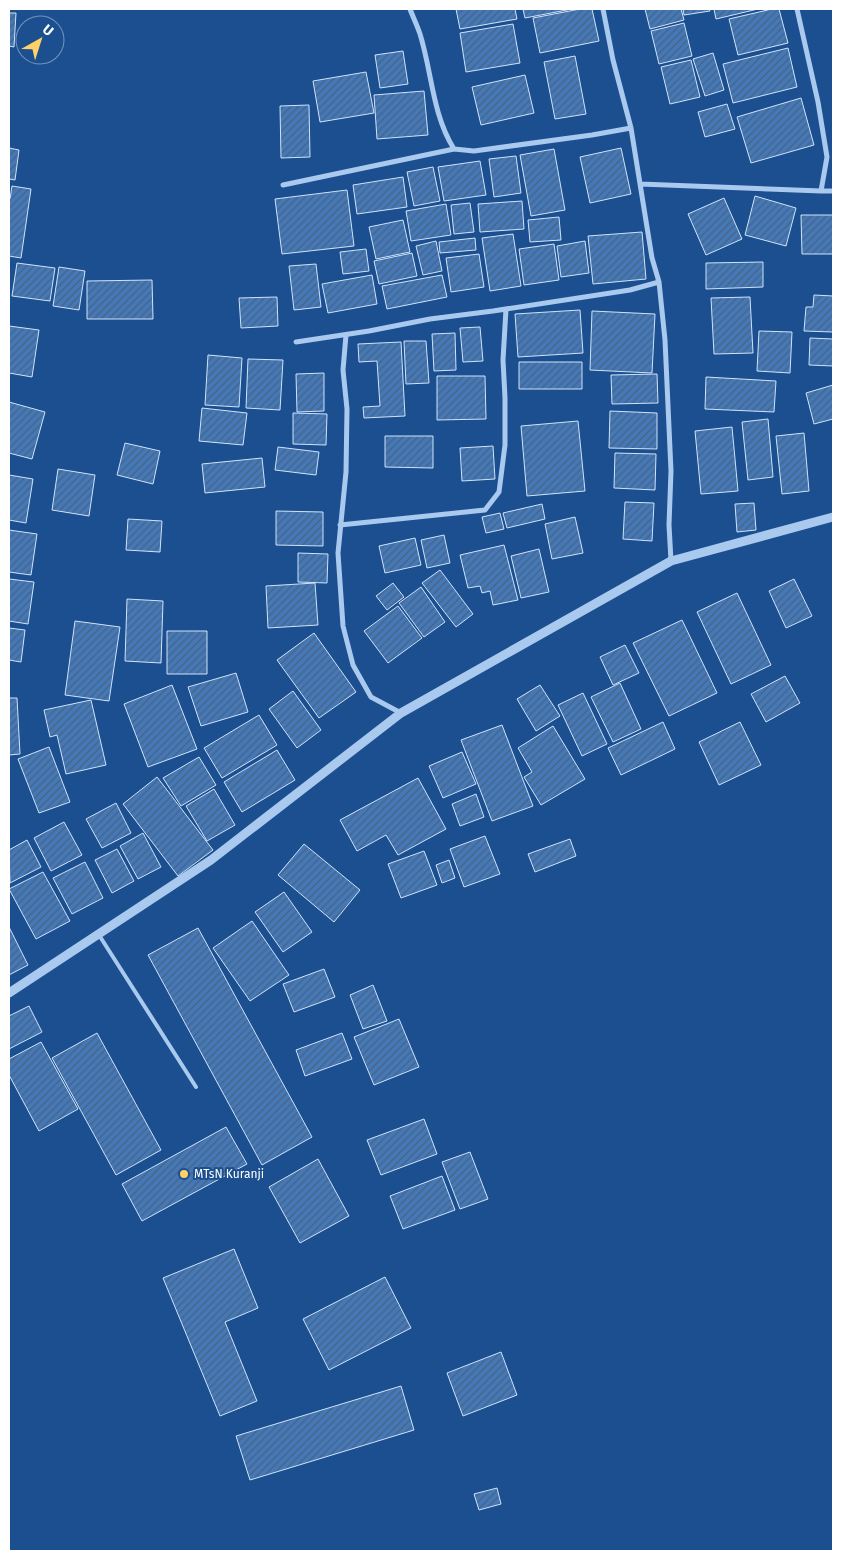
<svg xmlns="http://www.w3.org/2000/svg" width="842" height="1560" font-family="'Fira Sans',sans-serif">
  <defs>
    <pattern id="building-hatch" width="6" height="6" patternUnits="userSpaceOnUse" patternTransform="scale(1.25)"><rect width="6" height="6" fill="#4478b7"/><path d="M-1 1l2-2M0 6l6-6M5 7l2-2" fill="none" stroke="#486282"/></pattern>
  </defs>
  <rect width="100%" height="100%" fill="#1b4f8f"/>
  <!-- building -->
  <path fill="url(#building-hatch)" stroke="#cfe3fa" d="M456,9H515L517,19L460,29Z
    M523,9H572L525,18Z
    M580,9H592L599,41L540,53L533,18Z
    M645,9H681L684,20L650,29Z
    M683,9H709L710,11L684,15Z
    M714,9H758L716,19Z
    M772,9H779L788,43L738,55L729,19Z
    M9,13H16L14,47L9,46Z
    M684,23L692,56L659,64L651,31Z
    M513,24L520,63L466,72L460,33Z
    M788,48L797,87L733,103L723,64Z
    M403,51L408,84L380,88L375,55Z
    M713,53L724,90L705,96L693,59Z
    M575,56L586,114L555,119L544,62Z
    M691,60L700,97L670,104L661,67Z
    M366,72L374,113L320,122L313,81Z
    M525,75L534,113L481,125L472,87Z
    M424,91L428,135L377,139L374,95Z
    M801,98L814,145L751,163L737,117Z
    M727,104L735,129L705,137L698,112Z
    M309,105L310,157L281,158L280,106Z
    M9,148L19,150L15,180L9,179Z
    M621,148L631,194L590,203L580,157Z
    M554,149L565,210L531,216L520,155Z
    M516,156L521,193L494,197L489,159Z
    M480,161L486,195L444,201L438,167Z
    M433,167L440,201L414,206L407,172Z
    M403,177L407,207L357,214L353,185Z
    M12,186L31,189L21,258L9,256V198L10,199Z
    M347,190L354,246L282,254L275,199Z
    M755,196L796,208L786,246L745,235Z
    M724,198L742,239L706,255L688,214Z
    M522,201L524,229L480,232L478,204Z
    M470,203L474,232L454,234L451,205Z
    M446,204L451,235L411,241L406,211Z
    M801,215H833V254H802Z
    M559,217L561,240L530,242L528,220Z
    M403,220L410,252L376,259L369,227Z
    M642,232L646,279L593,284L588,236Z
    M513,234L521,286L490,291L482,238Z
    M475,238L476,250L440,253L439,242Z
    M436,241L442,271L423,275L416,246Z
    M585,241L589,273L561,277L557,246Z
    M554,244L559,280L524,285L519,249Z
    M366,249L369,271L343,274L340,252Z
    M412,253L417,276L379,284L374,261Z
    M479,254L484,287L451,292L446,258Z
    M763,262V287L706,289V263Z
    M17,263L55,268L50,301L12,296Z
    M316,264L321,307L294,310L289,266Z
    M59,267L85,271L79,310L53,306Z
    M372,275L377,304L328,313L322,284Z
    M442,275L447,297L387,309L382,286Z
    M152,280L153,319H87V281Z
    M814,295L833,296V332L804,331L806,307H813Z
    M277,297L278,326L241,328L239,298Z
    M750,297L753,353L714,354L711,298Z
    M580,310L583,353L518,357L515,314Z
    M592,311L655,314L652,373L590,370Z
    M9,326L39,330L32,377L9,373Z
    M480,327L483,361L463,362L460,328Z
    M759,331L792,332L790,373L757,371Z
    M455,333L456,370L434,371L432,334Z
    M810,338L833,339V366L809,365Z
    M404,341H426L429,383L406,384Z
    M401,342L405,416L364,418L363,407L380,406L377,361L359,362L358,344Z
    M208,355L242,358L239,407L205,405Z
    M248,359L283,360L280,410L246,408Z
    M519,362H582V389H519Z
    M324,373V411L297,412L296,374Z
    M657,374L658,403L612,404L611,375Z
    M437,376H485L486,419L437,420Z
    M706,377L776,381L774,412L705,409Z
    M833,385V419L814,424L806,393Z
    M9,402L45,412L32,459L9,453Z
    M202,408L247,413L243,445L199,441Z
    M610,411L657,413V449L609,448Z
    M293,413L327,414L326,445L293,444Z
    M768,419L773,477L748,480L742,422Z
    M578,421L585,491L527,496L521,426Z
    M732,427L738,491L701,494L695,431Z
    M804,433L809,491L782,494L776,436Z
    M385,436H433V468L385,467Z
    M125,443L160,451L153,484L117,475Z
    M493,446L495,479L462,481L460,448Z
    M278,447L319,452L316,475L275,470Z
    M615,453L656,454L655,490L614,488Z
    M262,458L265,487L205,493L202,464Z
    M58,469L95,475L89,516L52,510Z
    M9,475L33,479L26,523L9,520Z
    M625,502L654,503L652,541L623,539Z
    M754,503L756,530L737,532L735,504Z
    M542,504L545,519L507,528L503,513Z
    M276,511L323,512V546L276,545Z
    M500,513L504,529L486,533L482,517Z
    M575,517L583,553L552,559L545,524Z
    M128,519L162,521L160,552L126,550Z
    M9,530L37,534L31,575L9,572Z
    M444,535L450,563L427,568L421,540Z
    M415,538L421,565L385,573L379,546Z
    M504,545L518,600L493,605L490,591L482,593L480,586L468,588L460,555Z
    M539,549L549,592L521,598L511,556Z
    M298,553L328,554L327,583L298,582Z
    M440,570L473,614L456,627L422,583Z
    M9,579L34,582L28,624L9,621Z
    M794,579L812,616L786,628L769,591Z
    M315,583L318,625L268,628L266,586Z
    M393,583L404,597L387,610L376,596Z
    M421,587L445,622L424,637L399,603Z
    M737,593L771,665L731,684L697,612Z
    M127,599L163,601L161,663L125,661Z
    M398,606L422,638L388,663L364,631Z
    M682,620L717,693L669,716L633,643Z
    M75,621L120,627L109,701L65,695Z
    M9,628L25,630L21,662L9,660Z
    M167,631H207V674H167Z
    M314,633L356,692L319,718L277,660Z
    M625,645L639,673L613,685L600,657Z
    M236,673L248,712L201,726L188,687Z
    M785,676L800,703L766,722L751,694Z
    M620,683L641,729L613,742L591,697Z
    M172,685L197,749L148,767L124,704Z
    M540,685L560,716L536,731L517,699Z
    M293,691L321,730L297,748L269,709Z
    M583,693L607,744L582,756L558,705Z
    M9,698H17L20,754L9,755Z
    M91,700L106,765L66,774L57,735L50,737L44,710Z
    M259,715L277,745L222,778L204,748Z
    M663,722L675,749L621,775L608,748Z
    M740,722L761,765L719,785L699,742Z
    M502,725L533,806L492,821L461,740Z
    M553,726L585,779L541,805L524,777L532,772L518,748Z
    M49,747L70,802L39,813L18,759Z
    M277,750L295,780L242,812L224,782Z
    M462,752L476,784L443,798L429,766Z
    M199,757L216,785L181,806L163,778Z
    M157,777L213,850L178,876L123,804Z
    M418,778L446,829L398,855L386,835L357,851L340,820Z
    M214,789L235,825L207,841L186,806Z
    M476,794L484,817L460,826L452,804Z
    M116,803L131,833L102,848L86,819Z
    M64,822L82,855L51,871L34,838Z
    M143,833L161,867L138,879L120,846Z
    M485,836L500,874L464,887L450,849Z
    M570,839L576,856L535,872L528,854Z
    M27,840L41,867L10,883L9,850Z
    M304,844L360,890L334,922L278,875Z
    M117,849L134,881L112,893L95,860Z
    M424,851L437,885L401,898L388,864Z
    M449,860L455,878L442,883L436,865Z
    M85,862L103,898L72,914L53,878Z
    M43,872L70,921L36,939L9,889Z
    M284,892L312,932L283,952L255,912Z
    M252,921L289,975L250,1001L213,948Z
    M9,927L28,965L9,975Z
    M198,928L312,1137L262,1165L148,955Z
    M324,969L335,997L294,1012L283,984Z
    M373,985L387,1021L363,1029L350,995Z
    M29,1006L42,1032L9,1049V1016Z
    M399,1019L419,1067L374,1085L354,1037Z
    M97,1033L161,1150L116,1175L52,1058Z
    M342,1033L352,1059L305,1076L296,1050Z
    M41,1042L78,1109L39,1131L9,1075V1059Z
    M424,1119L437,1154L381,1175L367,1140Z
    M226,1127L247,1164L142,1221L122,1184Z
    M470,1152L488,1199L460,1209L442,1162Z
    M318,1159L349,1216L300,1243L269,1187Z
    M442,1176L455,1210L403,1229L390,1196Z
    M234,1249L258,1308L225,1322L257,1401L220,1416L163,1278Z
    M385,1277L411,1328L329,1370L303,1319Z
    M501,1352L517,1395L463,1416L447,1373Z
    M401,1386L414,1430L250,1480L236,1436Z
    M497,1488L501,1504L479,1510L474,1494Z"/>
  <g fill="none" stroke-linecap="round" stroke-linejoin="round">
    <!-- service -->
    <path stroke="#a9c9ee" stroke-width="4" d="M99,935L196,1087"/>
    <!-- minor -->
    <path stroke="#a9c9ee" stroke-width="5" d="M410,9C413,17 417,25 420,34C432,72 432,114 454,149L474,151L592,135L631,128
      M603,9L613,60L631,128L652,258L659,282L665,340L671,471L669,525L671,561
      M640,184L821,191L827,157L818,102L797,9
      M283,185L454,149
      M821,191H833
      M346,335L343,370L347,409L346,472L338,553L343,626L353,665L371,697L401,713
      M296,342L369,331L430,319L493,311L630,290L659,282
      M340,525L485,510L499,492L505,445V398L503,360L506,309"/>
    <!-- tertiary -->
    <path stroke="#a9c9ee" stroke-width="9" d="M9,993L211,860L401,713L671,561L833,517"/>
  </g>
  <!-- markers -->
  <circle fill="#ffd166" stroke="#1b4f8f" stroke-width="2" cx="184" cy="1174" r="5"/>
  <g text-anchor="middle" dominant-baseline="central" stroke-width="4" stroke-linejoin="round" paint-order="stroke">
    <!-- poi labels -->
    <g font-size="12" fill="#fff" stroke="#1b4f8f" text-anchor="start">
      <text x="194" y="1174">MTsN Kuranji</text>
    </g>
  </g>
  <!-- border -->
  <rect width="842" height="1560" fill="none" stroke="#ffffff" stroke-width="20"/>
  <!-- north arrow -->
  <g transform="translate(40 40) rotate(39)"><circle r="24" fill="#1b4f8f" stroke="#7695bc"/>
  <path d="M0-4L9 19L0 12L-9 19Z" fill="#ffd166"/>
  <text y="-8" font-size="14" font-weight="bold" text-anchor="middle" fill="#ffffff">U</text>
  </g>
</svg>
